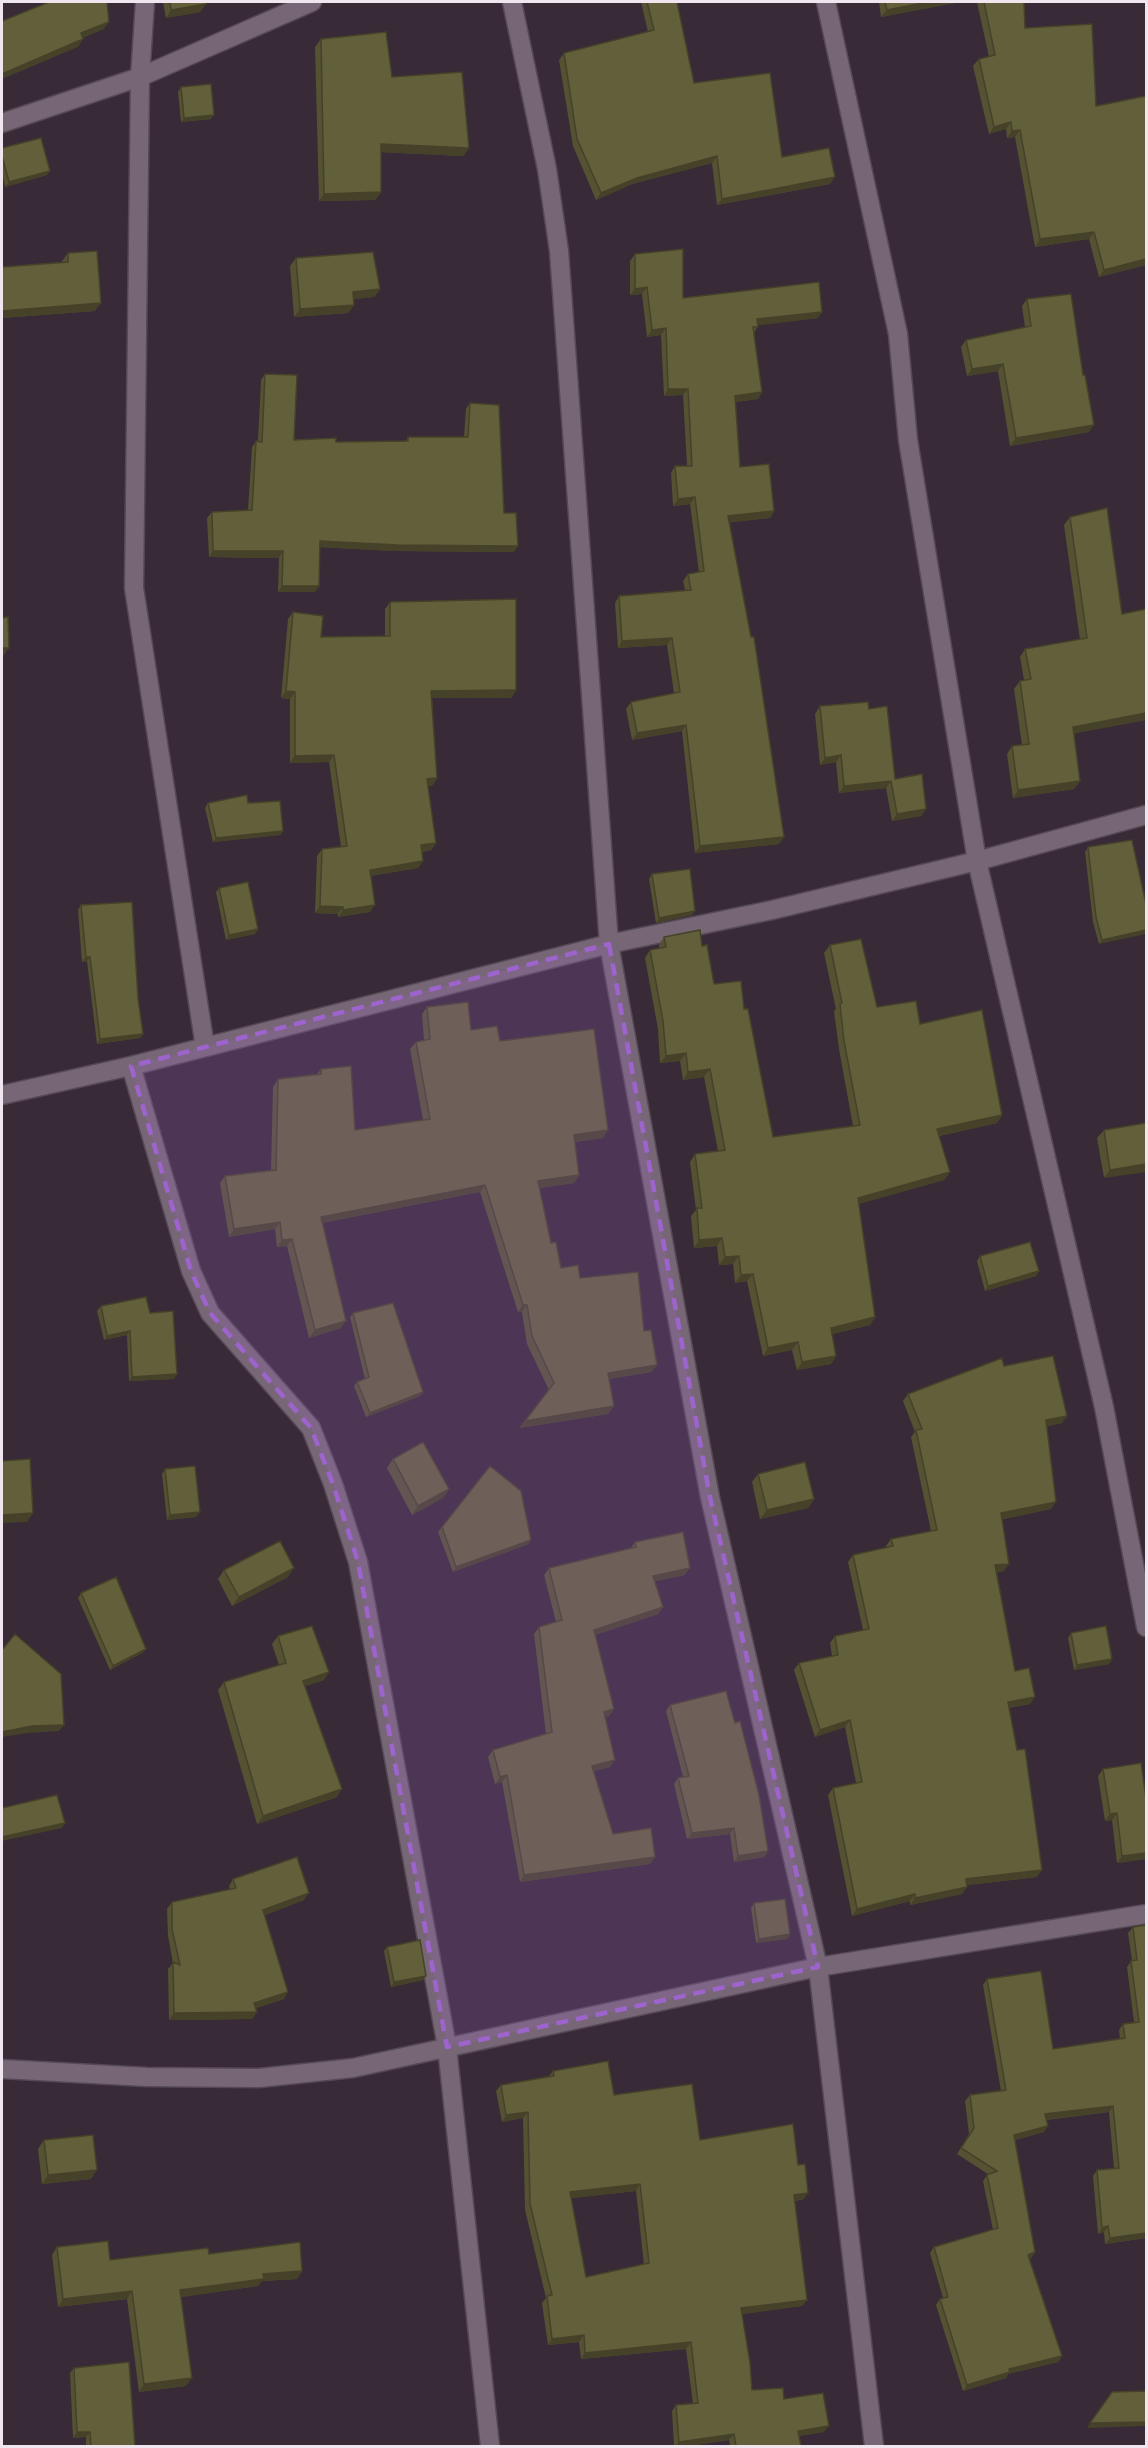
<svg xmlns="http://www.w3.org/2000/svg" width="1148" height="2448" font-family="Cabin,sans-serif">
  <rect width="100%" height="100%" fill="#382a37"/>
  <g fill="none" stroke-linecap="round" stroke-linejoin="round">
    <!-- street casing -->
    <g stroke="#554955" stroke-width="21">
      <path id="street" d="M145,2L140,77L134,588L205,1047
        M512,2L547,169L559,251L609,944L710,1497L818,1967L874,2446
        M826,2L898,334L908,440L977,861L1104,1407L1146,1627
        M2,123L140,77L312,2
        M131,1066L191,1271L210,1313L311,1428L333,1484L358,1562L447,2047L490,2446
        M2,1095L131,1066L609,944L772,910L977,861L1146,815
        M2,2069L147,2077L259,2078L353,2068L818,1967L1146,1914"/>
    </g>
    <!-- street -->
    <use href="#street" stroke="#776776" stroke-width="18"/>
  </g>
  <!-- wall -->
  <path fill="#545233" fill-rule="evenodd" d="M163,2H205L200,12L166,18Z
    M641,2H677L694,83L782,157L830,184L717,205L712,163L632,184L596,200L573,146L559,60L564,53L648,32Z
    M879,2H960L881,17Z
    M977,2H1024L1025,28L1096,106L1146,96V265L1099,277L1089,239L1035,247L1015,137L1007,138L1006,129L989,134L973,66L979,59L989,57Z
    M321,39L392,77L469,148L463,156L381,152V192L375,200L319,201L315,47Z
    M181,87L211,119L181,122L178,92Z
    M2,148L47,175L5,187L2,172Z
    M68,253L95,311L2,318V267L62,263V261Z
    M635,254L683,298L818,318L758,325L754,333L762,392L758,399L735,402L740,467L774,511L770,518L730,522L779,844L695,853L682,731L632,740L626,709L631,702L674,693L667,645L618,648L615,603L619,596L685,590L683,581L688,574L699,572L690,504L673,506L671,473L675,466H687L683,395L664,396L661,335L647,337L642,294L630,295V261Z
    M296,258L380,289L374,297L353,299L354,305L348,313L294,317L290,266Z
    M1027,299L1089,432L1010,446L998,371L967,376L961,347L966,340L1025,327L1022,306Z
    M265,374L294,440L336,442L406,441L408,437H464L466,409L470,403L504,513L514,552L394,551L320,547L315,592H278L279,558L209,557L207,518L212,512L248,510L252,447L256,441H258L261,380Z
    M1070,517L1122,614L1146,720L1074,733L1080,781L1074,789L1013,798L1007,754L1012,746L1022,745L1014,689L1020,681L1024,680L1020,657L1025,649L1080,640L1064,525Z
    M390,602L516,690L511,698H432L437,778L432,786H428L436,843L431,850L422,852L423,861L418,868L370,876V912L338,917V914L315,913L317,856L322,849L341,847L329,762L290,763V699L281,698L288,619L293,612L321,637L385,636V609Z
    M820,706L869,709L895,779L926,809L921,816L892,821L886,788L839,793L836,762L820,765L815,714Z
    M208,803H248L283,831L280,835L213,842L205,808Z
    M1088,847L1146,904L1099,944L1093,922L1085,852Z
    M652,874L692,915L656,923L649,879Z
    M219,888L258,929L255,934L226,940L216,892Z
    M81,905L138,998L143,1034L140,1038L97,1044L87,961L82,962L78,910Z
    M664,937L702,946L714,984L744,1009L773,1137L853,1126L839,1049L834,1011L836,1009L824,953L830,945L877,1007L920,1024L1002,1115L997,1123L939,1136L950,1172L944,1180L858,1204L875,1317L870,1325L832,1334L836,1356L831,1364L797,1370L792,1350L763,1356L747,1281L735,1283L733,1264L719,1265L717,1246L694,1248L691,1216L696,1210L690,1162L695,1154L718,1151L704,1077L683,1080L680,1061L660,1063L658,1029L645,958L650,950L659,948V945Z
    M427,1007L471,1030L500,1041L608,1130L603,1138L575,1142L579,1175L574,1183L539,1188L551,1243L561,1268L580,1278L644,1331L657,1365L651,1372L609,1379L614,1406L608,1414L519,1428L549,1390L527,1344L522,1312H518L480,1192L322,1223L341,1328L309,1338L287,1246L277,1247L275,1229L229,1237L220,1183L225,1176L271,1170L273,1087L278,1079L317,1074L321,1069L355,1130L423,1120L410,1049L416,1042L424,1040L422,1014Z
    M1146,1123L1104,1178L1097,1138L1104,1130Z
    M980,1256L1039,1271L1036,1276L985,1291L977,1261Z
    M101,1306L150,1313L174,1379L129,1381L127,1335L104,1340L97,1311Z
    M353,1313L423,1392L420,1396L366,1417L354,1386L357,1382L365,1379L350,1317Z
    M1004,1366L1062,1423L1046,1426L1051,1509L1002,1519L1004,1571L997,1572L1015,1671L1030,1704L1009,1708L1037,1877L967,1885L962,1894L910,1905V1901L852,1916L828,1795L833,1788L856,1783L845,1727L815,1737L794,1670L799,1663L832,1656L830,1643L835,1636L863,1630L848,1562L853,1555L887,1548L886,1546L891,1539L931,1531L911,1437L915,1432L903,1401L908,1394Z
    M393,1459L449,1489L443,1498L412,1515L387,1468Z
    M490,1466L531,1540L528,1544L453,1572L438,1532Z
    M165,1469L196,1517L167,1520L162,1474Z
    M758,1474L814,1499L808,1508L760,1519L752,1482Z
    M635,1542L685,1575L655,1581L663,1607L658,1614L595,1635L614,1709L609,1716L605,1717L610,1767L594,1771L613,1834L655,1857L650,1864L520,1882L502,1782L495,1784L488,1757L493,1750L546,1734L534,1634L539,1627L556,1622L544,1575L549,1568L630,1549Z
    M224,1570L288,1577L232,1606L218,1579Z
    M81,1593L146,1649L142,1653L110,1670L78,1598Z
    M1071,1633L1112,1659L1109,1664L1074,1670L1068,1638Z
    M278,1636L324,1680L305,1686L337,1797L257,1824L218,1690L224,1682L279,1665L272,1644Z
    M670,1705L768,1851L764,1857L734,1862L730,1834L687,1839L674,1784L678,1778L683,1777L666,1711Z
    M1103,1769L1146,1798V1859L1117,1863L1112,1820L1105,1821L1098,1776Z
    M233,1879L304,1900L265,1915L284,1999L256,2008L252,2019L169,2020L168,1969L173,1963L168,1936L167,1909L172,1902L230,1889L229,1886Z
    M754,1903L790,1934L787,1939L756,1943L751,1908Z
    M1146,1925V2238L1105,2244L1104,2232L1098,2234L1093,2176L1097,2170L1114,2169L1109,2112L1046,2120L1044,2132L1015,2140L1035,2252L1031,2258L1029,2259L1062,2356L1058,2362L1008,2374L1006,2378L963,2391L936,2305L940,2299L943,2298L930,2253L934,2247L993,2230L983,2181L988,2174L957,2154L969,2134L965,2101L970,2095L1001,2091L983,1985L987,1979L1053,2049L1120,2039L1119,2030L1123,2024L1134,2022L1127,1967L1132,1960L1128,1933L1133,1927Z
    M387,1947L426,1976L423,1980L391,1987L384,1951Z
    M553,2071L614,2095L700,2140L798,2165L804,2199L795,2201L807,2300L802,2306L742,2314L752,2390L784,2399L824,2432L799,2436L801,2446H730L729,2440L689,2446H674L672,2411L676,2405L693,2404L686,2349L581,2359L579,2342L548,2345L542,2303L546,2298L525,2210L523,2118L502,2122L496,2091L501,2085L549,2076ZM636,2191L644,2265L586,2277L571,2198Z
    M44,2140L91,2179L42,2184L38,2149Z
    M57,2247L110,2260L209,2254L302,2271L297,2279L262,2281L258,2286L181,2297L186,2386L139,2392L127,2299L58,2307L52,2255Z
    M74,2368L135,2446H86V2437L73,2438L70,2373Z"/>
  <!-- shaded-wall -->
  <path fill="#454229" d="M928,2H960L881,17L887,10Z
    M206,4L200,12L166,18L171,10Z
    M109,22L104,29L76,41L81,33Z
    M83,39L78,47L2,79V74Z
    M214,115L211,119L181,122L184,118Z
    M1011,122L1006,129L989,134L994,127Z
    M1020,130L1015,137L1007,138L1012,131Z
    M381,144L469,148L463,156L375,152Z
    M717,156L712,163L632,184L596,200L601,193L637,178Z
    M50,171L47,175L5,187L9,182Z
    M835,177L830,184L717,205L722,199Z
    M381,192L375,200L319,201L324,194Z
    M1094,232L1089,239L1035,247L1040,239Z
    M1146,259V265L1099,277L1104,270Z
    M647,287L642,294L630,295L635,289Z
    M380,289L374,297L347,300L353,292Z
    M101,303L95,311L2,318V311Z
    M354,305L348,313L294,317L300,309Z
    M822,312L818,318L753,326L757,319Z
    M666,328L661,335L647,337L652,330Z
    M1003,364L998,371L967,376L972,369Z
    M668,389H688L683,395L664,396Z
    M762,392L758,399L730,403L735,396Z
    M1094,425L1089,432L1010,446L1016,438Z
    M695,497L690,504L673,506L678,499Z
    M774,511L770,518L724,523L728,516Z
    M320,541L518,546L514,552L394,551L316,547Z
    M213,551H283L279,558L209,557Z
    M282,586H319L315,592H278Z
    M672,638L667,645L618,648L622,641Z
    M2,648H9L4,655H2Z
    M516,690L511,698H426L431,691Z
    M286,691L295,692L290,699L281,698Z
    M1146,713V720L1067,735L1073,727Z
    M686,725L682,731L632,740L637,733Z
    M334,755L329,762L290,763L295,756Z
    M841,755L836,762L820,765L825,758Z
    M437,778L432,786H422L427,779Z
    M891,781L886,788L839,793L844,786Z
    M1080,781L1074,789L1013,798L1018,790Z
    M926,809L921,816L892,821L897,814Z
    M283,831L280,835L213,842L216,838Z
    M784,837L779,844L695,853L700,846Z
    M436,843L431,850L416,852L421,845Z
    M423,861L418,868L364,877L370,870Z
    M375,905L370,912L338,917L343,910Z
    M320,906L343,907L338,914L315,913Z
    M695,911L692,915L656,923L659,918Z
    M258,929L255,934L226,940L229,935Z
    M1146,930V934L1099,944L1102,940Z
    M86,957H90L87,961L82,962Z
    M143,1034L140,1038L97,1044L100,1039Z
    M686,1053L680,1061L660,1063L666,1056Z
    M710,1069L704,1077L683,1080L688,1072Z
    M1002,1115L997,1123L932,1137L937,1129Z
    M608,1130L603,1138L568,1143L574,1135Z
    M1146,1164V1172L1104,1178L1110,1170Z
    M950,1172L944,1180L852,1206L858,1198Z
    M579,1175L574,1183L532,1189L538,1181Z
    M485,1185L480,1192L316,1224L321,1217Z
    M280,1222L275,1229L229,1237L234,1229Z
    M722,1238L717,1246L694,1248L699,1240Z
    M292,1239L287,1246L277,1247L282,1240Z
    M739,1256L733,1264L719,1265L725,1257Z
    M1039,1271L1036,1276L985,1291L988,1286Z
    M753,1274L747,1281L735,1283L741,1275Z
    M523,1305H527L522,1312H518Z
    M875,1317L870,1325L825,1336L831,1328Z
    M346,1321L341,1328L309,1338L315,1330Z
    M130,1331L127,1335L104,1340L107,1336Z
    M798,1342L792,1350L763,1356L768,1348Z
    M836,1356L831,1364L797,1370L802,1362Z
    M657,1365L651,1372L603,1380L608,1373Z
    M177,1374L174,1379L129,1381L132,1377Z
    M423,1392L420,1396L366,1417L370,1413Z
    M614,1406L608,1414L519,1428L525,1421Z
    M1067,1416L1062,1423L1041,1428L1046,1420Z
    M449,1489L443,1498L412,1515L418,1506Z
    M814,1499L808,1508L760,1519L767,1510Z
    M1056,1502L1051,1509L996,1521L1001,1513Z
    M200,1512L196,1517L167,1520L170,1515Z
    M33,1513L27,1522L2,1523V1515Z
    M531,1540L528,1544L453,1572L456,1567Z
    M1009,1564L1004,1571L990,1573L995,1565Z
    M294,1568L288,1577L232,1606L239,1597Z
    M690,1568L685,1575L648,1583L653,1576Z
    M663,1607L658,1614L589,1637L594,1630Z
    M146,1649L142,1653L110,1670L113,1666Z
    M1112,1659L1109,1664L1074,1670L1077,1665Z
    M329,1672L324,1680L297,1689L303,1681Z
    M1035,1697L1030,1704L1003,1709L1008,1702Z
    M614,1709L609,1716L599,1719L604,1712Z
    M850,1720L845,1727L815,1737L820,1730Z
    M64,1725L59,1731L28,1733L2,1737V1732L32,1726Z
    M615,1760L610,1767L587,1773L592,1766Z
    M507,1775L502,1782L495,1784L500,1777Z
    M342,1789L337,1797L257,1824L263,1816Z
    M1117,1813L1112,1820L1105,1821L1110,1814Z
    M65,1823L62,1828L2,1841V1837Z
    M734,1828L730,1834L687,1839L692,1833Z
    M768,1851L764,1857L734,1862L738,1856Z
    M1146,1853V1859L1117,1863L1122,1856Z
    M655,1857L650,1864L520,1882L524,1875Z
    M1042,1870L1037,1877L961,1886L966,1879Z
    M967,1887L962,1894L910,1905L915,1898Z
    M309,1893L304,1900L259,1917L263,1910Z
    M915,1894L910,1901L852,1916L857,1909Z
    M790,1934L787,1939L756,1943L759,1939Z
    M426,1976L423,1980L391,1987L394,1982Z
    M288,1992L284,1999L250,2010L254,2003Z
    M257,2012L252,2019L169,2020L174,2013Z
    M1113,2106L1109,2112L1041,2120L1045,2114Z
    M528,2112L523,2118L502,2122L506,2115Z
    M1048,2126L1044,2132L1010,2141L1014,2135Z
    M97,2170L91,2179L42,2184L48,2175Z
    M640,2184L636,2191L565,2199L570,2192Z
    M808,2193L804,2199L789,2201L794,2195Z
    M1108,2226L1104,2232L1098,2234L1102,2228Z
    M1146,2233V2238L1105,2244L1110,2238Z
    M1035,2252L1031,2258L1024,2261L1028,2255Z
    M302,2271L297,2279L262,2281L258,2286L175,2298L180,2290L263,2274Z
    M132,2291L127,2299L58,2307L63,2299Z
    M807,2300L802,2306L736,2315L741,2308Z
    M584,2335L579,2342L548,2345L552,2339Z
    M691,2342L686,2349L581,2359L585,2353Z
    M1062,2356L1058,2362L1008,2374L1006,2378L963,2391L967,2385L1009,2369Z
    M192,2378L186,2386L139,2392L144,2384Z
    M1146,2422V2426L1087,2428L1090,2423Z
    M829,2426L824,2432L793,2437L798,2431Z
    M77,2432H90L86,2437L73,2438Z
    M734,2434L729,2440L689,2446H676L679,2442Z"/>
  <!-- building -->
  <path fill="#625f3b" stroke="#454229" stroke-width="1.5" fill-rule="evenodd" d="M49,2H107L109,22L81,33L83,39L2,74V21Z
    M170,2H205L206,4L171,10Z
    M647,2H677L694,83L770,73L782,157L829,148L835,177L722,199L717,156L637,178L601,193L577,139L564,53L654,30Z
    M885,2H928L887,10Z
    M984,2H1024L1025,28L1092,24L1096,106L1146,96V259L1104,270L1094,232L1040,239L1020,130L1012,131L1011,122L994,127L979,59L995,55Z
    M386,32L392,77L462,72L469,148L381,144V192L324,194L321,39Z
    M211,84L214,115L184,118L181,87Z
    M41,138L50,171L9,182L2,156V148Z
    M683,249V298L819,282L822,312L757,319L758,327H753L762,392L735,396L740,467L769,464L774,511L728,516L751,637H754L784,837L700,846L686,725L637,733L631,702L680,692L672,638L622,641L619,596L691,590L688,574L704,571L695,497L678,499L675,466H692L688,389H668L666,328L652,330L647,287L635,289V254Z
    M97,251L101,303L2,311V267L68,262V253Z
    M373,252L380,289L353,292L354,305L300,309L296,258Z
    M1071,294L1083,375H1085L1094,425L1016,438L1003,364L972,369L966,340L1031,326L1027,299Z
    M265,374L297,375L294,440L336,438V442L408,441V437H468L470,403L499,405L504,513H516L518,546L398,545L320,541L319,586H282L283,551H213L212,512L252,510L256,441L262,442Z
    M1107,508L1122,614L1146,609V713L1073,727L1080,781L1018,790L1012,746L1029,744L1020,681L1031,679L1025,649L1087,638L1070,517Z
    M516,599V690L431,691L437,778L427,779L436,843L421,845L423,861L370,870L375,905L343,910V907L320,906L322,849L347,846L334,755L295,756V692L286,691L293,612L323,616L321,637L390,636V602Z
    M8,617L9,648H2V618Z
    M868,702L869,709L887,706L895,779L922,774L926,809L897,814L891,781L844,786L841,755L825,758L820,706Z
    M247,795L248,803L280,801L283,831L216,838L208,803Z
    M1132,840L1146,904V930L1102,940L1096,917L1088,847Z
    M690,869L695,911L659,918L652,874Z
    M248,882L258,929L229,935L219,888Z
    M132,902L138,998L143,1034L100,1039L90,957H86L81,905Z
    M700,930L702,946L707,945L714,984L741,981L744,1009H748L773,1137L860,1125L844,1041L840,1004L842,1003L830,945L861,939L877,1007L916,1001L920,1024L982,1010L1002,1115L937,1129L950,1172L858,1198L875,1317L831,1328L836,1356L802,1362L798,1342L768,1348L753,1274L741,1275L739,1256L725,1257L722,1238L699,1240L697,1208H702L695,1154L725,1150L710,1069L688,1072L686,1053L666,1056L663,1021L650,950L666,947L664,937Z
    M468,1002L471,1030L497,1026L500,1041L594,1029L608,1130L574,1135L579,1175L538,1181L551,1243L556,1242L561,1268L578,1265L580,1278L638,1272L644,1331L651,1330L657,1365L608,1373L614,1406L525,1421L554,1383L532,1336L527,1305H523L485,1185L321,1217L346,1321L315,1330L292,1239L282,1240L280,1222L234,1229L225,1176L276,1170L278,1079L321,1074V1069L351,1066L355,1130L430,1119L416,1042L430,1039L427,1007Z
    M1146,1123V1164L1110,1170L1104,1130Z
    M1030,1242L1039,1271L988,1286L980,1256Z
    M146,1297L150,1313L173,1311L177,1374L132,1377L130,1331L107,1336L101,1306Z
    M393,1303L423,1392L370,1413L357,1382L369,1377L353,1313Z
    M1053,1356L1067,1416L1046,1420L1056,1502L1001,1513L1009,1564L995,1565L1015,1671L1029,1668L1035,1697L1008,1702L1017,1750L1025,1749L1042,1870L966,1879L967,1887L915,1898V1894L857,1909L833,1788L862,1782L850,1720L820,1730L799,1663L838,1655L835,1636L869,1629L853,1555L893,1546L891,1539L937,1530L916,1430L922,1429L908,1394L1002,1358L1004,1366Z
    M423,1442L449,1489L418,1506L393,1459Z
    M30,1459L33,1513L2,1515V1461Z
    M805,1462L814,1499L767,1510L758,1474Z
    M195,1466L200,1512L170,1515L165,1469Z
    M490,1466L521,1491L531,1540L456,1567L442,1527Z
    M683,1532L690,1568L653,1576L663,1607L594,1630L614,1709L604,1712L615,1760L592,1766L613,1834L651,1828L655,1857L524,1875L507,1775L500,1777L493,1750L552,1732L539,1627L562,1620L549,1568L636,1547L635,1542Z
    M280,1541L294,1568L239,1597L224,1570Z
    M116,1577L146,1649L113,1666L81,1593Z
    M312,1626L329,1672L303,1681L342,1789L263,1816L224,1682L286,1663L278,1636Z
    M1106,1626L1112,1659L1077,1665L1071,1633Z
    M15,1634L61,1674L64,1725L32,1726L2,1732V1650Z
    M726,1691L735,1723L740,1721L759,1795L768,1851L738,1856L734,1828L692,1833L678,1778L689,1776L670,1705Z
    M1141,1763L1146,1798V1853L1122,1856L1117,1813L1110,1814L1103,1769Z
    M57,1795L65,1823L2,1837V1808Z
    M297,1857L309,1893L263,1910L288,1992L254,2003L257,2012L174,2013L173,1962L180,1965L172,1929V1902L236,1888L233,1879Z
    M785,1899L790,1934L759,1939L754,1903Z
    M1146,1925V2233L1110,2238L1108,2226L1102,2228L1097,2170L1119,2168L1113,2106L1045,2114L1048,2126L1014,2135L1035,2252L1028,2255L1062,2356L1009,2369L1010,2372L967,2385L940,2299L948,2297L934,2247L998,2228L987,2175L997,2171L961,2148L974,2128L970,2095L1006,2090L987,1979L1041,1971L1053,2049L1125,2038L1123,2024L1139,2022L1131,1961L1137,1960L1133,1927Z
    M420,1940L426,1976L394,1982L387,1947Z
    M608,2061L614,2095L692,2084L700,2140L793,2124L798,2165L805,2164L808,2193L794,2195L807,2300L741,2308L750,2363L752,2390L783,2388L784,2399L823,2393L829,2426L798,2431L801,2446H736L734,2434L679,2442L676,2405L698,2403L691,2342L585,2353L584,2335L552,2339L547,2296L552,2295L530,2204L528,2112L506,2115L501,2085L554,2076L553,2071ZM640,2184L649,2263L586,2277L570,2192Z
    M93,2135L97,2170L48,2175L44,2140Z
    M108,2241L110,2260L208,2248L209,2254L300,2242L302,2271L263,2274L264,2279L180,2290L192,2378L144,2384L132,2291L63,2299L57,2247Z
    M129,2362L135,2446H91L90,2432H77L74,2368Z
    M1146,2391V2422L1090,2423L1112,2392Z"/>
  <!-- marked area -->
  <path fill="#9e64cd" fill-opacity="0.2" stroke="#9e64cd" stroke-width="4.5" stroke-dasharray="12 8" stroke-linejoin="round" d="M609,944L710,1497L818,1967L447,2047L358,1562L333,1484L311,1428L210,1313L191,1271L131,1066Z"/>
  <!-- border -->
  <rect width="1148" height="2448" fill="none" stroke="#f0e6ef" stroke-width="6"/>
</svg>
